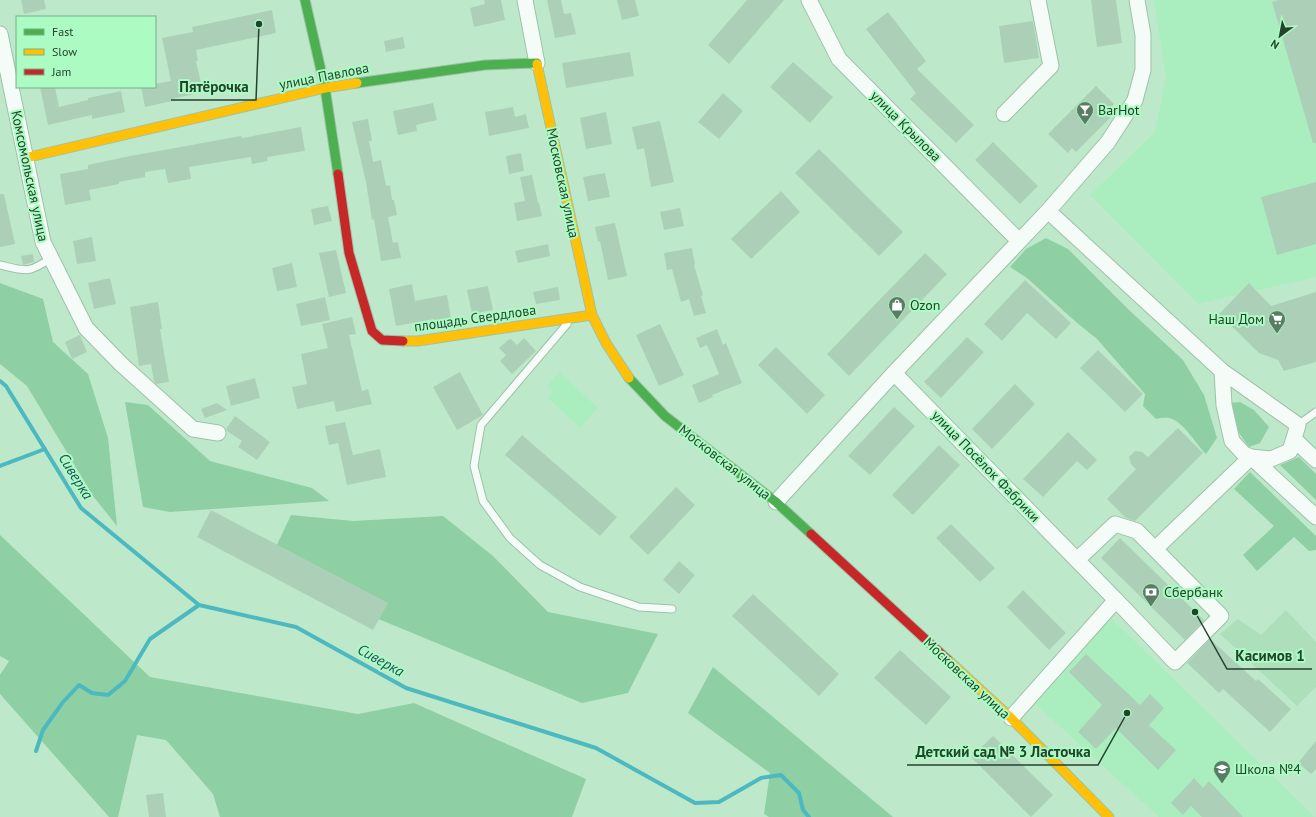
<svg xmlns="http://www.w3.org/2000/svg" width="1316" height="817" font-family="'PT Sans',sans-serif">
  <rect width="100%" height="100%" fill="#bde9ca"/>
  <!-- built -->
  <path fill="#aaeebf" d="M1154,0H1316V277L1198,304L1090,195L1155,132L1166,78Z
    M559,372L598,408L580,428L548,398L553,392L547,386Z
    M1109,616L1315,817H1159L1034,703Z"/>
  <!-- green -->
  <path fill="#addfbb" d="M1286,610L1316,642V687L1297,706L1220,634L1238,619L1261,635Z"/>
  <!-- forest -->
  <path fill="#8fcfa4" d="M1046,238L1068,249L1129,310L1183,360L1204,395L1217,438L1206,454C1196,444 1185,424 1172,419C1168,417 1161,418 1156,419L1143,406L1145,394L1097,339L1076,322L1027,278L1010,267L1026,249Z
    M0,283L43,299L53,342L88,374L108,438L117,526L93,496L27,386L0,364Z
    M125,402L148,405L210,461L312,488L329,501L170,512L143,507Z
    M1240,402L1254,410L1269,427L1260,443L1249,447L1239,433L1230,403Z
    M1299,457L1316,474V500L1280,465Z
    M1250,472L1316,536V550L1309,551L1294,537L1257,571L1243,555L1274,526L1234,489Z
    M291,515L353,521L443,516L493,556L548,612L658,634L628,693L582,703L325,597L275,549Z
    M0,535L150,677L358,714L414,703L586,779L572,817H220L213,794L166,740L137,735L118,817H109L0,694V675L9,661L0,656Z
    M713,667L893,817H769L764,814L770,773L688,713Z"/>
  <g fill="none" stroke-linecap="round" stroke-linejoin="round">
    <!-- stream -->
    <path stroke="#4cb9c0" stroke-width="4" d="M0,381L6,386L81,508L199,605L296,627L406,688L596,748L695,803L719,802L761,778L781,775L799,793L803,810L809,817
      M0,466L45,449
      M36,751L43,730L63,702L79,685L92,693L108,695L125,681L150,639L199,605"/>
  </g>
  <!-- building -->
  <path fill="#acd0b7" d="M21,0H44L46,9L24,14Z
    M484,0H501L505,20L474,27L470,8L485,4Z
    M547,0H561L564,14L571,13L576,34L555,38Z
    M617,0H635L639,16L622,20Z
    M747,0H784L729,64L708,45Z
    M1091,0H1116L1122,43L1097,47Z
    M1278,0H1316V143H1313L1272,2Z
    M272,10L276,33L196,50L198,61H196L203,92L172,99V101L145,107L141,87H155V84L171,81L162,38L193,32L192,27Z
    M888,12L926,61L917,69L974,125L956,143L910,99L916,93L866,29Z
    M1033,21L1039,58L1004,63L999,26Z
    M403,37L405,48L386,52L384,41Z
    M630,52L634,76L566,88L562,63Z
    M793,62L833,97L810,123L770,87Z
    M1096,86L1114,104L1110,109L1114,114L1076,152L1072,148L1068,153L1048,134Z
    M40,87H55L59,107L88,100V98L121,91L125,112L92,119V115L48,125Z
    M723,93L743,111L719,139L698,122Z
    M433,103L437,120L416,125L417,131L398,135L393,111Z
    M513,107L515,117L526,114L529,128L489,136L485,112Z
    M606,112L612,144L586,149L580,118Z
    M368,119L372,141H369L373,162L381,160L386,186L390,185L392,200H394L397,215L388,217L393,243L398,242L401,258L381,261L374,219L372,220L366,182L352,122Z
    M660,121L674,182L651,187L644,148L637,150L632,127Z
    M301,127L305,151L267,157L268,161L252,164L251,157L189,167L191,179L168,183L165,169L145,172V177L119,182V184L89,190L91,200L65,205L60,174L88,169V165L125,157L241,136L242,138Z
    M993,142L1038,186L1020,204L975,160Z
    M819,149L903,232L879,256L795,173Z
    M521,153L524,171L509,174L506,156Z
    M605,173L610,197L588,201L583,177Z
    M532,175L538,203H539L542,216L517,221L514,203L525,201L520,177Z
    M1316,182V244L1277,255L1261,197Z
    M781,191L800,212L751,259L731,239Z
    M0,194H4L15,244L0,247Z
    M328,206L332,221L314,225L311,209Z
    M680,208L684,226L664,230L660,212Z
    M615,223L627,276L608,280L600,241L598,242L595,227Z
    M92,237L96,261L77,264L73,241Z
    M548,244L550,256L518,263L515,251Z
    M692,248L695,265H694L703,295L701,296L706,313L694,316L689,299L681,302L672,269L667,270L664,253Z
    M336,250L346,293L329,297L319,253Z
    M925,253L947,274L849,376L827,354Z
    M33,254L34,262L23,265L21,256Z
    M292,263L297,287L277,291L272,268Z
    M110,278L116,304L94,309L88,283Z
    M1025,280L1071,323L1056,339L1027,313L1002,341L984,324Z
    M1249,283L1271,306L1316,292V362L1284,371L1278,360L1259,353L1219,314Z
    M412,284L415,301L447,295L451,318L435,321L434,319L396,326L389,289Z
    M488,286L493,310L472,314L467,290Z
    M558,287L560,300L536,304L533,292Z
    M325,297L330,320L301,326L296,304Z
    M158,302L162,329H160L169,382L156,384L154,381L151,364L139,366L130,307Z
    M352,317L356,334L349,335L362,391L368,389L372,404L336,412L334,401L297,409L292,387L307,384L301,354L328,348L322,324Z
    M660,324L684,375L659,386L636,335Z
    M717,329L723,345L726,343L742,383L712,395L713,397L699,403L692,385L719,374L707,345L700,348L696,338Z
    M80,335L87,352L72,359L65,342Z
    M967,337L984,352L941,398L924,382Z
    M524,338L536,351L512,374L500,361L506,355L499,348L508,340L511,339L517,345Z
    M776,347L825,395L807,414L758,365Z
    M1098,350L1143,394L1125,412L1080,368Z
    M460,372L483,415L457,430L433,387Z
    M255,378L260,398L231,406L226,386Z
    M1015,384L1035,404L992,449L972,429Z
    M217,403L227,410L205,418L201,409Z
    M894,407L915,426L870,475L848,456Z
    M235,416L270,442L257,460L238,447L242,441L227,431L226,429Z
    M345,422L353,455L380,449L386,477L347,485L338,443L329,445L325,426Z
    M1178,428L1203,453L1135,521L1126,518L1107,499L1136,469L1131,464L1129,457L1135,451L1142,452L1148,457Z
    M1068,432L1097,460L1087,470L1077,461L1043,497L1023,479Z
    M522,435L617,517L600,536L505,455Z
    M939,445L960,465L913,515L892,495Z
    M676,487L695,505L648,555L629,537Z
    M211,510L388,603L373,630L197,537Z
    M951,524L995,568L980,582L936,538Z
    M1120,538L1204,620L1185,640L1101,558Z
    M679,561L695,575L679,594L663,580Z
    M1023,590L1066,633L1049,650L1007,607Z
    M753,594L839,674L819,696L732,616Z
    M1210,639L1256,681L1258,679L1291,709L1270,732L1223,689L1219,693L1187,663Z
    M900,650L951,697L926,725L874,678Z
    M1086,654L1140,705L1150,694L1164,708L1149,725L1176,750L1158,770L1116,728L1096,749L1078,732L1102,705L1069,672Z
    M993,736L1053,795L1031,817L971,757Z
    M1316,741V769L1311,774L1298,763Z
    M1194,778L1203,788L1209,781L1243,817H1202L1191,806L1183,815L1171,803Z
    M163,793L166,817H149L146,795Z"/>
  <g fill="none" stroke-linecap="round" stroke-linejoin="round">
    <!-- lane casing -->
    <g stroke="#9ec1a9" stroke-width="9">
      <path id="lane" d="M0,265C26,271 28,274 51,258
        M567,324L481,425L474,466L483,501L510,538L540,565L580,587L639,607L672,609
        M1298,425L1316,412"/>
    </g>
    <!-- street casing -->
    <g stroke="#9ec1a9" stroke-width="17">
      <path id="street" d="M525,0L537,63
        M809,0L839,59L1019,241
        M0,34L43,242L86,328L121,364L193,429L218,433
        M1004,114L1051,66L1038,0
        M1048,211L1222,371L1224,405L1232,441L1244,454L1251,457L1271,459L1290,451L1298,425L1222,371
        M894,373L1116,600L1011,718
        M1294,439L1316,460
        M776,502L894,373L1048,211L1108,142L1135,100L1143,70V35L1137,0
        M1155,549L1251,457L1316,517
        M1078,559L1115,524L1137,531L1221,616L1175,662L1116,600"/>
    </g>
    <!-- fast casing -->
    <g stroke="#9ec1a9" stroke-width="11">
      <path id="fast" d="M305,0L325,88L338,174
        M357,83L485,65L537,63V64
        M629,378L665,416L776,502L811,534"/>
    </g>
    <!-- slow casing -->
    <g stroke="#9ec1a9" stroke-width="11">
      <path id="slow" d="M537,64L592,315L606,343L629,378
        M25,158L325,88L357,83
        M403,341H418L592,315
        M948,660L1011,718L1109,817"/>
    </g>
    <!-- jam casing -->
    <g stroke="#9ec1a9" stroke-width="11">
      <path id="jam" d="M338,174L349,253L372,331L382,340L403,341
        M811,534L948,660"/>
    </g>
    <!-- lane -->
    <use href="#lane" stroke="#f5fcf7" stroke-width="7"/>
    <!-- street -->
    <use href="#street" stroke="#f5fcf7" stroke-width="15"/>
    <!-- fast -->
    <use href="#fast" stroke="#4caf50" stroke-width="9"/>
    <!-- slow -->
    <use href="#slow" stroke="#ffc107" stroke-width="9"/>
    <!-- jam -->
    <use href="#jam" stroke="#c62828" stroke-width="9"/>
  </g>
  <!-- icons -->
  <defs>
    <g id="bar-pin" transform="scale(0.9)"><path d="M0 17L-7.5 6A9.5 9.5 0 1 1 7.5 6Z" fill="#597d64" stroke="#abfbc3"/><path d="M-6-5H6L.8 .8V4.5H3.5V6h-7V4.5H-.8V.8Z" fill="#fff"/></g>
    <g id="shop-pin" transform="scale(0.9)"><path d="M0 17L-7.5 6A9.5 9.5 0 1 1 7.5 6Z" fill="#597d64" stroke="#abfbc3"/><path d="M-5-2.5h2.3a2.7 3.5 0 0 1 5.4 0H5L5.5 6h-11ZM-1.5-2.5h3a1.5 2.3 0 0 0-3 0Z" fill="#fff"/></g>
    <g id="supermarket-pin" transform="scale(0.9)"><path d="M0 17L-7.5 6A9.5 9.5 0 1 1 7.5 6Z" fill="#597d64" stroke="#abfbc3"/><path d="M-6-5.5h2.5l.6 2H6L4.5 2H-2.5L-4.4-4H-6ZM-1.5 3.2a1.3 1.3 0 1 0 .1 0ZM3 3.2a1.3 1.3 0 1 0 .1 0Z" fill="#fff"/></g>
    <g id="bank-pin" transform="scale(0.9)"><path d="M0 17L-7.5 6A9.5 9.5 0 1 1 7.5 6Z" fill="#597d64" stroke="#abfbc3"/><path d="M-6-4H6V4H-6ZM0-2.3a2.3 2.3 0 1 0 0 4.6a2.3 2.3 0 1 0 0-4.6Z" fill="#fff"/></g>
    <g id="school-pin" transform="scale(0.9)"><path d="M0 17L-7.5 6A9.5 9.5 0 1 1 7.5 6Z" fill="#597d64" stroke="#abfbc3"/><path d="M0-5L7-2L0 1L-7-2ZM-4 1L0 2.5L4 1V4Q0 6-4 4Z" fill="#fff"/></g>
  </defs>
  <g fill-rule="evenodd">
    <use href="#bar-pin" x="1085" y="110"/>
    <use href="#shop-pin" x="897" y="305"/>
    <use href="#supermarket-pin" x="1277" y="319"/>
    <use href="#bank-pin" x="1151" y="592"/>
    <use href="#school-pin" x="1222" y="769"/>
  </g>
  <g text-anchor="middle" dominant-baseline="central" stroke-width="4" stroke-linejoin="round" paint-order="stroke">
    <!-- street labels -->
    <g font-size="14" fill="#23432d" stroke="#abfbc3">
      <text transform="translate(324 76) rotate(-11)">улица Павлова</text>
      <text transform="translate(906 126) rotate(45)">улица Крылова</text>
      <text transform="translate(30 176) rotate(78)">Комсомольская улица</text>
      <text transform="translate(563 183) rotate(78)">Московская улица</text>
      <text transform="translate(475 318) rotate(-8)">площадь Свердлова</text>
      <text transform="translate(725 462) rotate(38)">Московская улица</text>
      <text transform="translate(986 466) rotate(46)">улица Посёлок Фабрики</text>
      <text transform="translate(967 678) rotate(43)">Московская улица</text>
    </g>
    <!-- poi labels -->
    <g font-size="14" fill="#23432d" stroke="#abfbc3" text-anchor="start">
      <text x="1098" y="110">BarHot</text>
      <text x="910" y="305">Ozon</text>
      <text x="1264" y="319" text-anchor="end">Наш Дом</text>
      <text x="1164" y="592">Сбербанк</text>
      <text x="1235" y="769">Школа №4</text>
    </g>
    <!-- water labels -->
    <g font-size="15" font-style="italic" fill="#225560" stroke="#abfbc3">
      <text transform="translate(76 476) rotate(58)">Сиверка</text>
      <text transform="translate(381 660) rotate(29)">Сиверка</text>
    </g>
  </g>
  <!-- callouts -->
  <path fill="none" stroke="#23432d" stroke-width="1.5" d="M259 24L256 100H171M1195 612L1227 669H1312M1127 713L1098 765H907"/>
  <g fill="#23432d" stroke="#abfbc3" stroke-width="1.5">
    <circle cx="259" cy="24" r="4"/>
    <circle cx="1195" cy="612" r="4"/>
    <circle cx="1127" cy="713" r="4"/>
  </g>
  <g font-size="15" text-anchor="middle" font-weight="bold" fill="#23432d" stroke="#abfbc3" stroke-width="4" stroke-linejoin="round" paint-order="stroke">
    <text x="214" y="92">Пятёрочка</text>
    <text x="1270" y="661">Касимов 1</text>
    <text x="1003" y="757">Детский сад № 3 Ласточка</text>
  </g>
  <!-- legend -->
  <rect x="16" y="16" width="140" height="72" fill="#abfbc3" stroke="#75b187"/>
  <rect x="24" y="29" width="20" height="6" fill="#4caf50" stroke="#75b187"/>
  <text x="52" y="36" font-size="12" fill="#23432d">Fast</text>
  <rect x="24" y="49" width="20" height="6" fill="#ffc107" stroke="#75b187"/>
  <text x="52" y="56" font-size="12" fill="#23432d">Slow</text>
  <rect x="24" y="69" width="20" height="6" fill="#c62828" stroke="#75b187"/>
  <text x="52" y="76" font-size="12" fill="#23432d">Jam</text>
  <!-- north arrow -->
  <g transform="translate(1280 36) rotate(212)" stroke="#abfbc3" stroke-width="3" paint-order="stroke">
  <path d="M0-3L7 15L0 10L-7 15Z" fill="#23432d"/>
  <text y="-6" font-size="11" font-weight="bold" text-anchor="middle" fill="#23432d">N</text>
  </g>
</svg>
